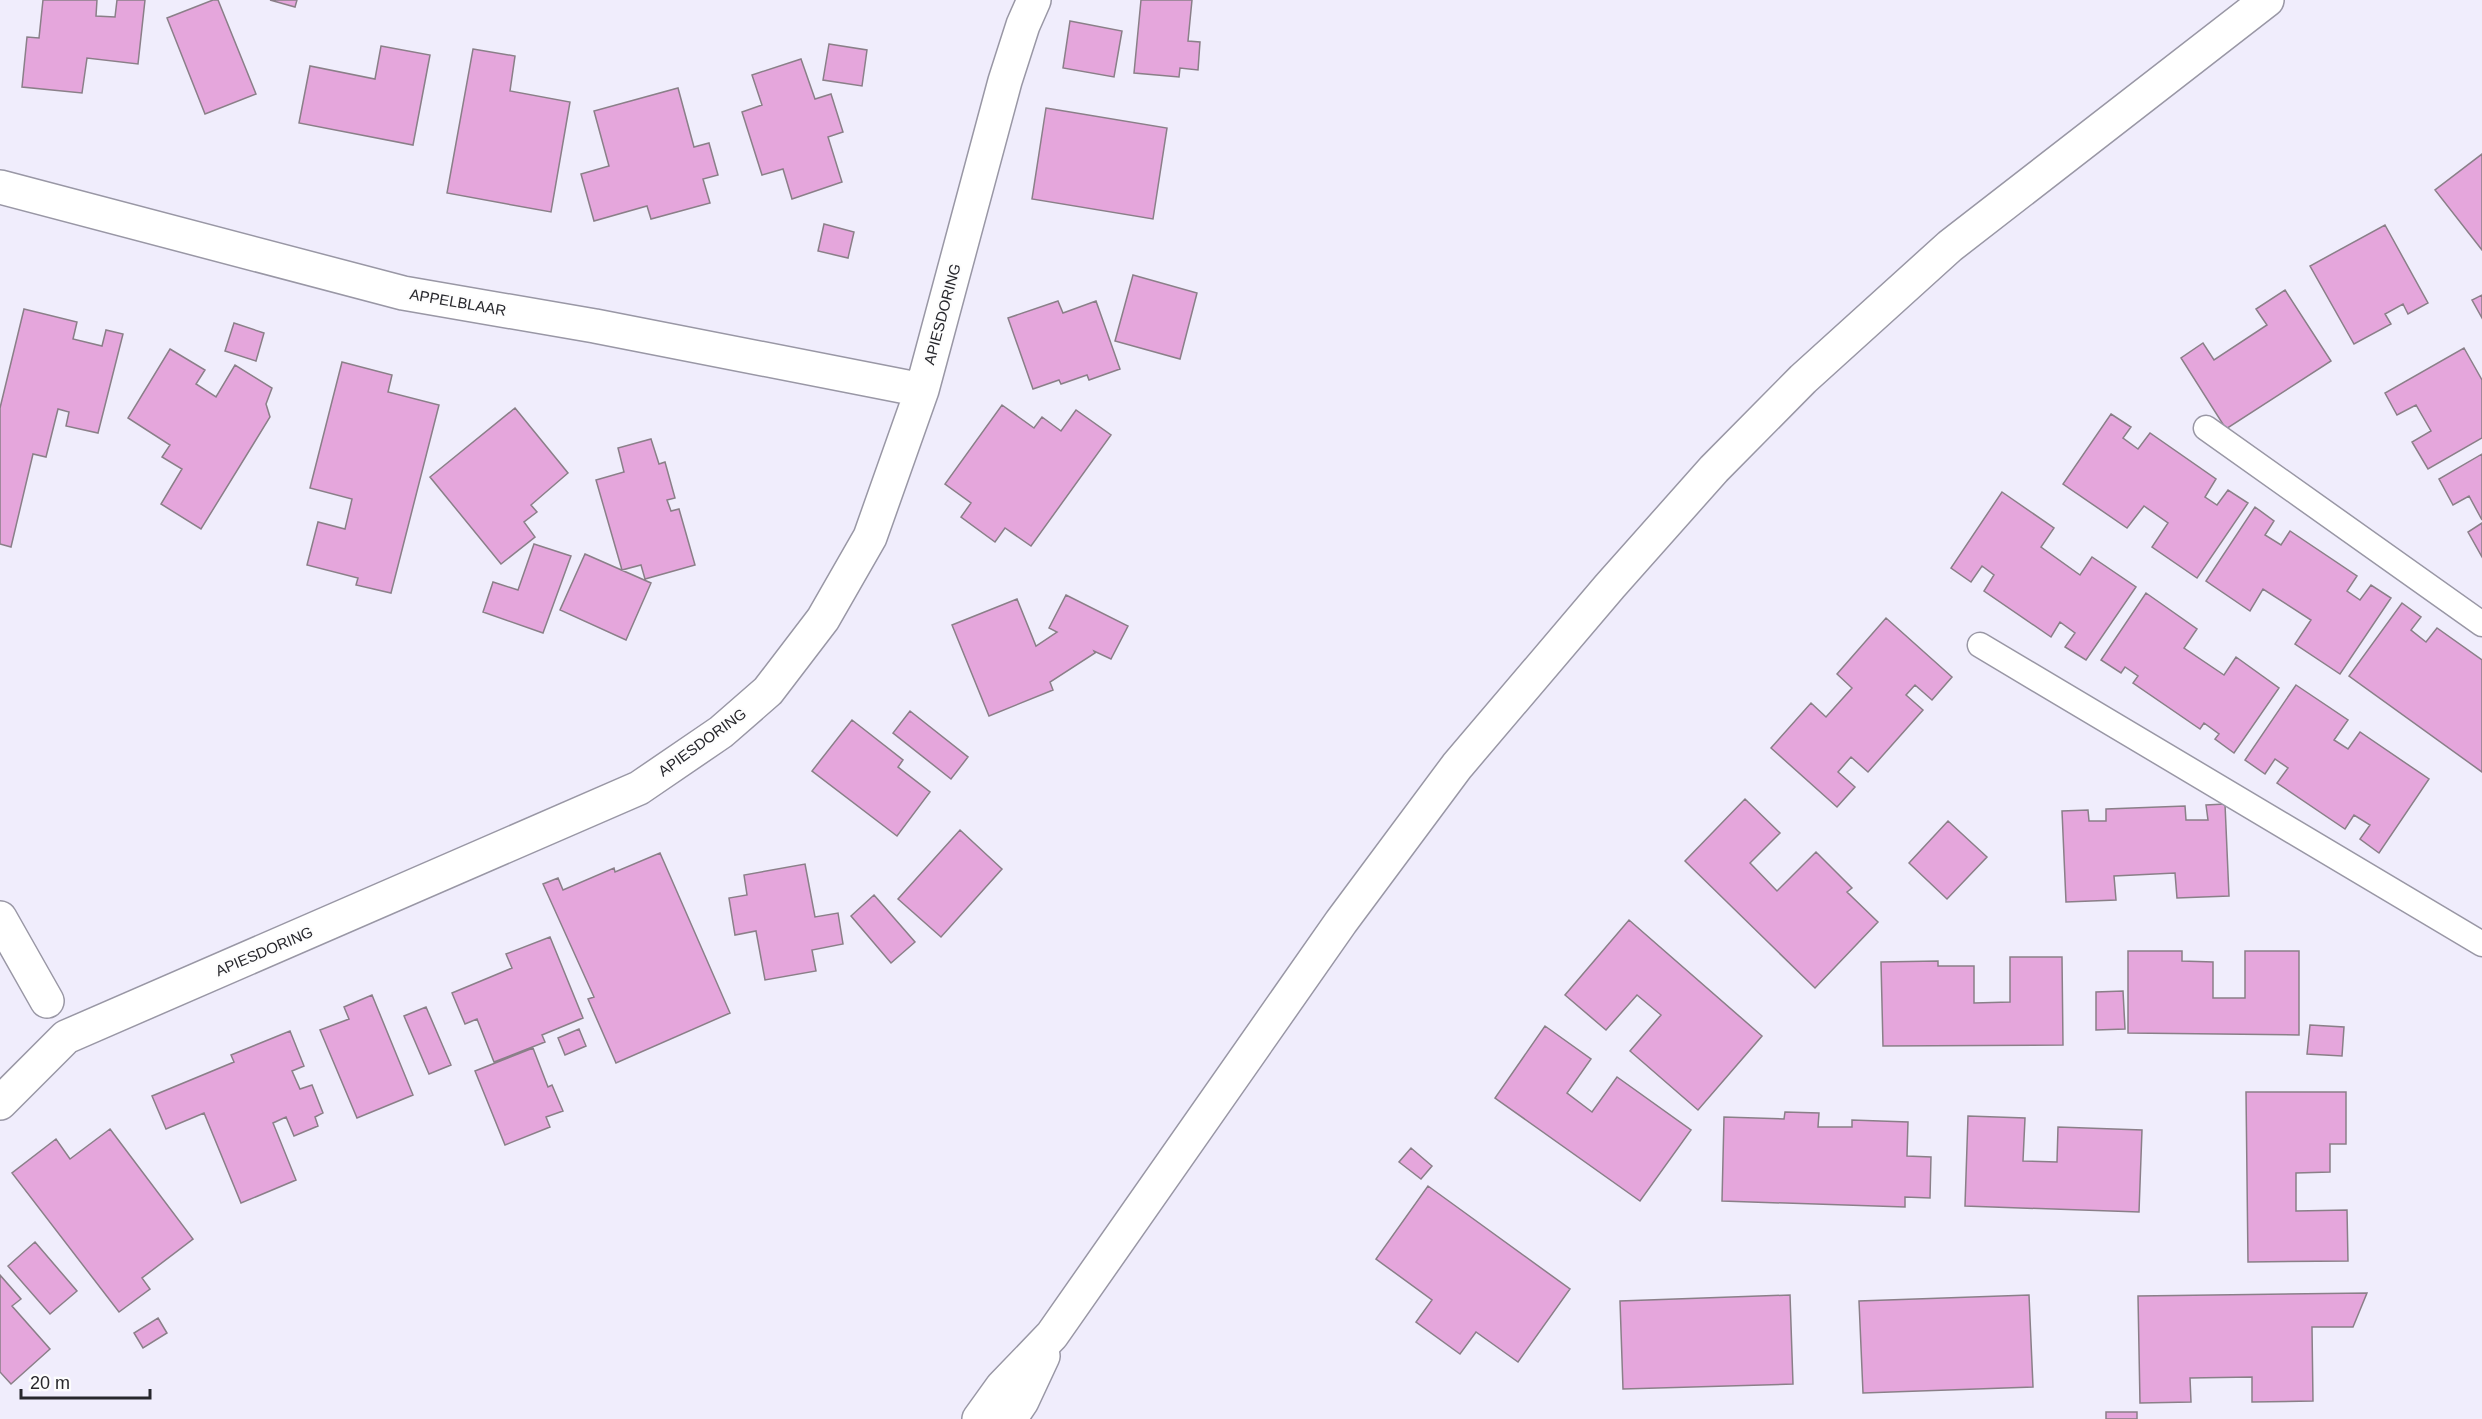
<svg xmlns="http://www.w3.org/2000/svg" width="2482" height="1419" font-family="Helvetica,sans-serif">
  <rect width="100%" height="100%" fill="#f0edfc"/>
  <!-- building -->
  <path fill="#e5a6dc" stroke="#8a7f88" stroke-width="1.5" d="M43,0H97L96,16L115,17L117,0H145L138,64L87,58L82,93L22,87L27,37L39,38Z
    M213,0H218L256,94L205,114L167,18Z
    M270,0H297L295,7Z
    M1141,0H1192L1188,41L1200,42L1198,70L1180,68L1179,77L1134,73Z
    M1070,21L1122,31L1114,77L1063,68Z
    M829,44L867,50L862,86L823,80Z
    M381,46L430,55L413,145L299,123L310,66L375,79Z
    M473,49L515,56L510,91L570,102L551,212L447,193Z
    M801,59L815,99L831,94L843,132L828,137L842,182L792,199L783,169L762,175L742,112L762,105L752,75Z
    M678,88L694,147L709,143L718,175L703,179L710,203L651,219L647,206L594,221L581,174L609,166L594,111Z
    M1046,108L1167,128L1153,219L1032,199Z
    M2482,154V250L2435,190Z
    M824,224L854,232L848,258L818,251Z
    M2385,225L2428,303L2408,314L2403,304L2385,314L2391,324L2354,344L2310,266Z
    M1133,275L1197,293L1180,359L1115,341Z
    M2285,290L2331,361L2226,429L2181,358L2203,343L2214,360L2267,325L2256,309Z
    M2482,295V318L2472,300Z
    M1058,301L1063,313L1096,301L1120,369L1089,380L1087,375L1061,384L1059,380L1033,389L1008,318Z
    M24,309L77,322L73,339L102,346L106,330L123,334L98,433L66,426L69,412L58,409L46,457L33,454L11,547L0,544V408Z
    M234,323L264,333L256,361L225,351Z
    M2464,348L2482,380V438L2428,469L2412,442L2431,431L2416,405L2397,415L2385,393Z
    M170,349L205,370L196,384L216,397L235,365L272,388L266,404L270,417L201,529L161,504L182,469L162,457L170,445L128,418Z
    M342,362L392,375L388,392L439,405L391,593L356,585L358,578L307,565L318,522L345,529L352,499L310,488Z
    M1002,405L1034,428L1042,417L1061,431L1076,410L1111,435L1031,546L1005,528L995,542L961,517L971,503L945,484Z
    M515,408L568,473L531,505L537,512L524,522L535,537L501,564L430,477Z
    M2111,414L2131,427L2123,438L2138,449L2150,433L2216,479L2205,497L2217,505L2228,490L2248,503L2197,578L2152,547L2168,523L2144,506L2127,528L2063,484Z
    M651,439L659,464L665,462L675,498L667,500L671,511L679,509L695,565L645,579L641,565L622,570L596,480L624,472L618,448Z
    M2482,454V520L2469,496L2453,505L2439,479Z
    M2002,492L2054,528L2041,547L2080,575L2092,557L2136,587L2086,660L2065,647L2075,633L2060,622L2051,637L1984,591L1994,575L1982,566L1971,582L1951,568Z
    M2255,507L2274,521L2265,535L2281,545L2290,531L2357,576L2347,591L2360,600L2371,585L2391,598L2340,674L2295,644L2311,620L2263,589L2250,611L2206,581Z
    M2482,523V557L2468,532Z
    M534,544L571,556L543,633L483,612L493,582L518,590Z
    M585,554L651,583L626,640L560,610Z
    M2146,593L2197,629L2184,648L2224,675L2236,657L2279,688L2234,753L2215,739L2219,734L2204,723L2200,729L2133,683L2138,676L2125,667L2121,673L2101,660Z
    M1066,595L1128,626L1111,659L1094,651L1095,653L1050,682L1053,690L989,716L952,625L1017,599L1036,646L1057,632L1049,628Z
    M2402,603L2421,617L2411,630L2426,642L2437,628L2482,660V772L2349,676Z
    M1886,618L1952,677L1932,700L1915,685L1906,695L1923,710L1868,772L1851,757L1838,772L1855,787L1837,807L1771,748L1811,703L1826,717L1852,688L1837,674Z
    M2296,685L2348,720L2334,740L2348,749L2360,732L2429,779L2379,853L2360,839L2370,825L2354,815L2345,829L2277,783L2288,768L2275,759L2265,774L2245,760Z
    M910,711L968,757L951,779L893,733Z
    M852,720L903,760L898,767L930,792L897,836L812,771Z
    M1745,799L1780,833L1750,863L1777,891L1816,852L1852,888L1847,892L1878,922L1815,988L1685,861Z
    M2225,804L2229,896L2177,898L2175,873L2114,876L2116,900L2066,902L2062,811L2088,810L2089,821H2106V809L2185,806L2186,820H2208L2206,805Z
    M1948,821L1987,857L1947,899L1909,863Z
    M960,830L1002,869L941,937L898,899Z
    M660,853L730,1013L616,1063L588,999L594,997L543,884L558,878L563,890L614,868L615,872Z
    M805,864L815,917L838,913L843,944L812,950L816,971L765,980L756,931L735,935L729,898L747,895L744,875Z
    M874,895L915,942L891,963L851,916Z
    M1629,920L1762,1036L1698,1110L1630,1051L1661,1015L1637,995L1606,1030L1565,995Z
    M550,937L583,1018L542,1035L545,1042L494,1062L477,1019L465,1024L452,993L512,968L506,954Z
    M2128,951H2182V961L2213,962V998H2245V951H2299V1035L2128,1033Z
    M2010,957H2062L2063,1045L1883,1046L1881,962L1938,961V966H1974V1003L2010,1002Z
    M2123,991L2125,1029L2096,1030V992Z
    M372,995L413,1095L357,1118L320,1030L349,1019L344,1007Z
    M426,1007L451,1065L429,1074L404,1016Z
    M2310,1025L2344,1027L2342,1056L2307,1054Z
    M1545,1026L1591,1059L1567,1093L1592,1112L1617,1077L1691,1130L1640,1201L1495,1098Z
    M579,1029L586,1046L565,1055L558,1038Z
    M290,1031L304,1066L292,1071L300,1089L312,1085L323,1113L315,1117L318,1126L294,1136L286,1117L273,1123L296,1180L241,1203L204,1113L166,1129L152,1096L234,1062L231,1055Z
    M533,1048L548,1087L552,1085L563,1111L546,1117L550,1127L505,1145L475,1071Z
    M2246,1092H2346V1144H2330V1172L2296,1173V1211L2347,1210L2348,1261L2248,1262Z
    M1785,1112L1819,1113L1818,1127H1852V1120L1908,1122L1907,1156L1931,1157L1930,1198L1905,1197V1207L1722,1201L1724,1117L1784,1119Z
    M1968,1116L2025,1118L2023,1161L2057,1162L2058,1127L2142,1130L2139,1212L1965,1206Z
    M110,1129L193,1239L142,1278L150,1289L119,1312L12,1173L56,1139L70,1159Z
    M1411,1148L1432,1166L1421,1179L1399,1162Z
    M1428,1186L1570,1289L1518,1362L1476,1332L1460,1354L1416,1322L1432,1300L1376,1259Z
    M35,1242L77,1291L50,1314L8,1266Z
    M0,1275L21,1299L12,1306L50,1349L11,1384L0,1372Z
    M2367,1293L2353,1327H2312L2313,1401L2252,1402V1377L2190,1378L2191,1402L2140,1403L2138,1296Z
    M1790,1295L1793,1384L1623,1389L1620,1301Z
    M2029,1295L2033,1387L1863,1393L1859,1301Z
    M158,1318L167,1333L143,1348L134,1333Z
    M2106,1412H2137V1419H2106Z"/>
  <g fill="none" stroke-linecap="round" stroke-linejoin="round">
    <!-- service casing -->
    <g stroke="#9997a5" stroke-width="27">
      <path id="service" d="M2206,428L2482,624
        M1980,645L2482,944"/>
    </g>
    <!-- minor casing -->
    <g stroke="#9997a5" stroke-width="36">
      <path id="minor" d="M0,187L403,293L595,326L922,390
        M0,918L47,1001
        M0,1103L66,1037L639,788L721,732L768,691L823,619L870,537L922,390L1005,81L1023,25L1034,0"/>
    </g>
    <!-- tertiary casing -->
    <g stroke="#9997a5" stroke-width="36">
      <path id="tertiary" d="M979,1419L1002,1387L1052,1335L1341,922L1457,766L1610,586L1714,469L1803,379L1950,246L2267,0
        M1010,1419L1022,1401L1043,1356"/>
    </g>
    <!-- service -->
    <use href="#service" stroke="#fff" stroke-width="24"/>
    <!-- minor -->
    <use href="#minor" stroke="#fff" stroke-width="33"/>
    <!-- tertiary -->
    <use href="#tertiary" stroke="#fff" stroke-width="33"/>
  </g>
  <g text-anchor="middle" dominant-baseline="central" stroke-width="4.5" stroke-linejoin="round" paint-order="stroke">
    <!-- street labels -->
    <g font-size="15" fill="#27272c" stroke="#fdfdfd">
      <text transform="translate(458 302) rotate(10)">APPELBLAAR</text>
      <text transform="translate(942 314) rotate(-75)">APIESDORING</text>
      <text transform="translate(702 742) rotate(-36)">APIESDORING</text>
      <text transform="translate(264 951) rotate(-23)">APIESDORING</text>
    </g>
  </g>
  <!-- scale -->
  <path d="M21 1389v9h129v-9" fill="none" stroke="#27272c" stroke-width="3"/>
  <text x="30" y="1389" font-size="18" fill="#27272c" stroke="#fdfdfd" stroke-width="4.5" paint-order="stroke">20 m</text>
</svg>
